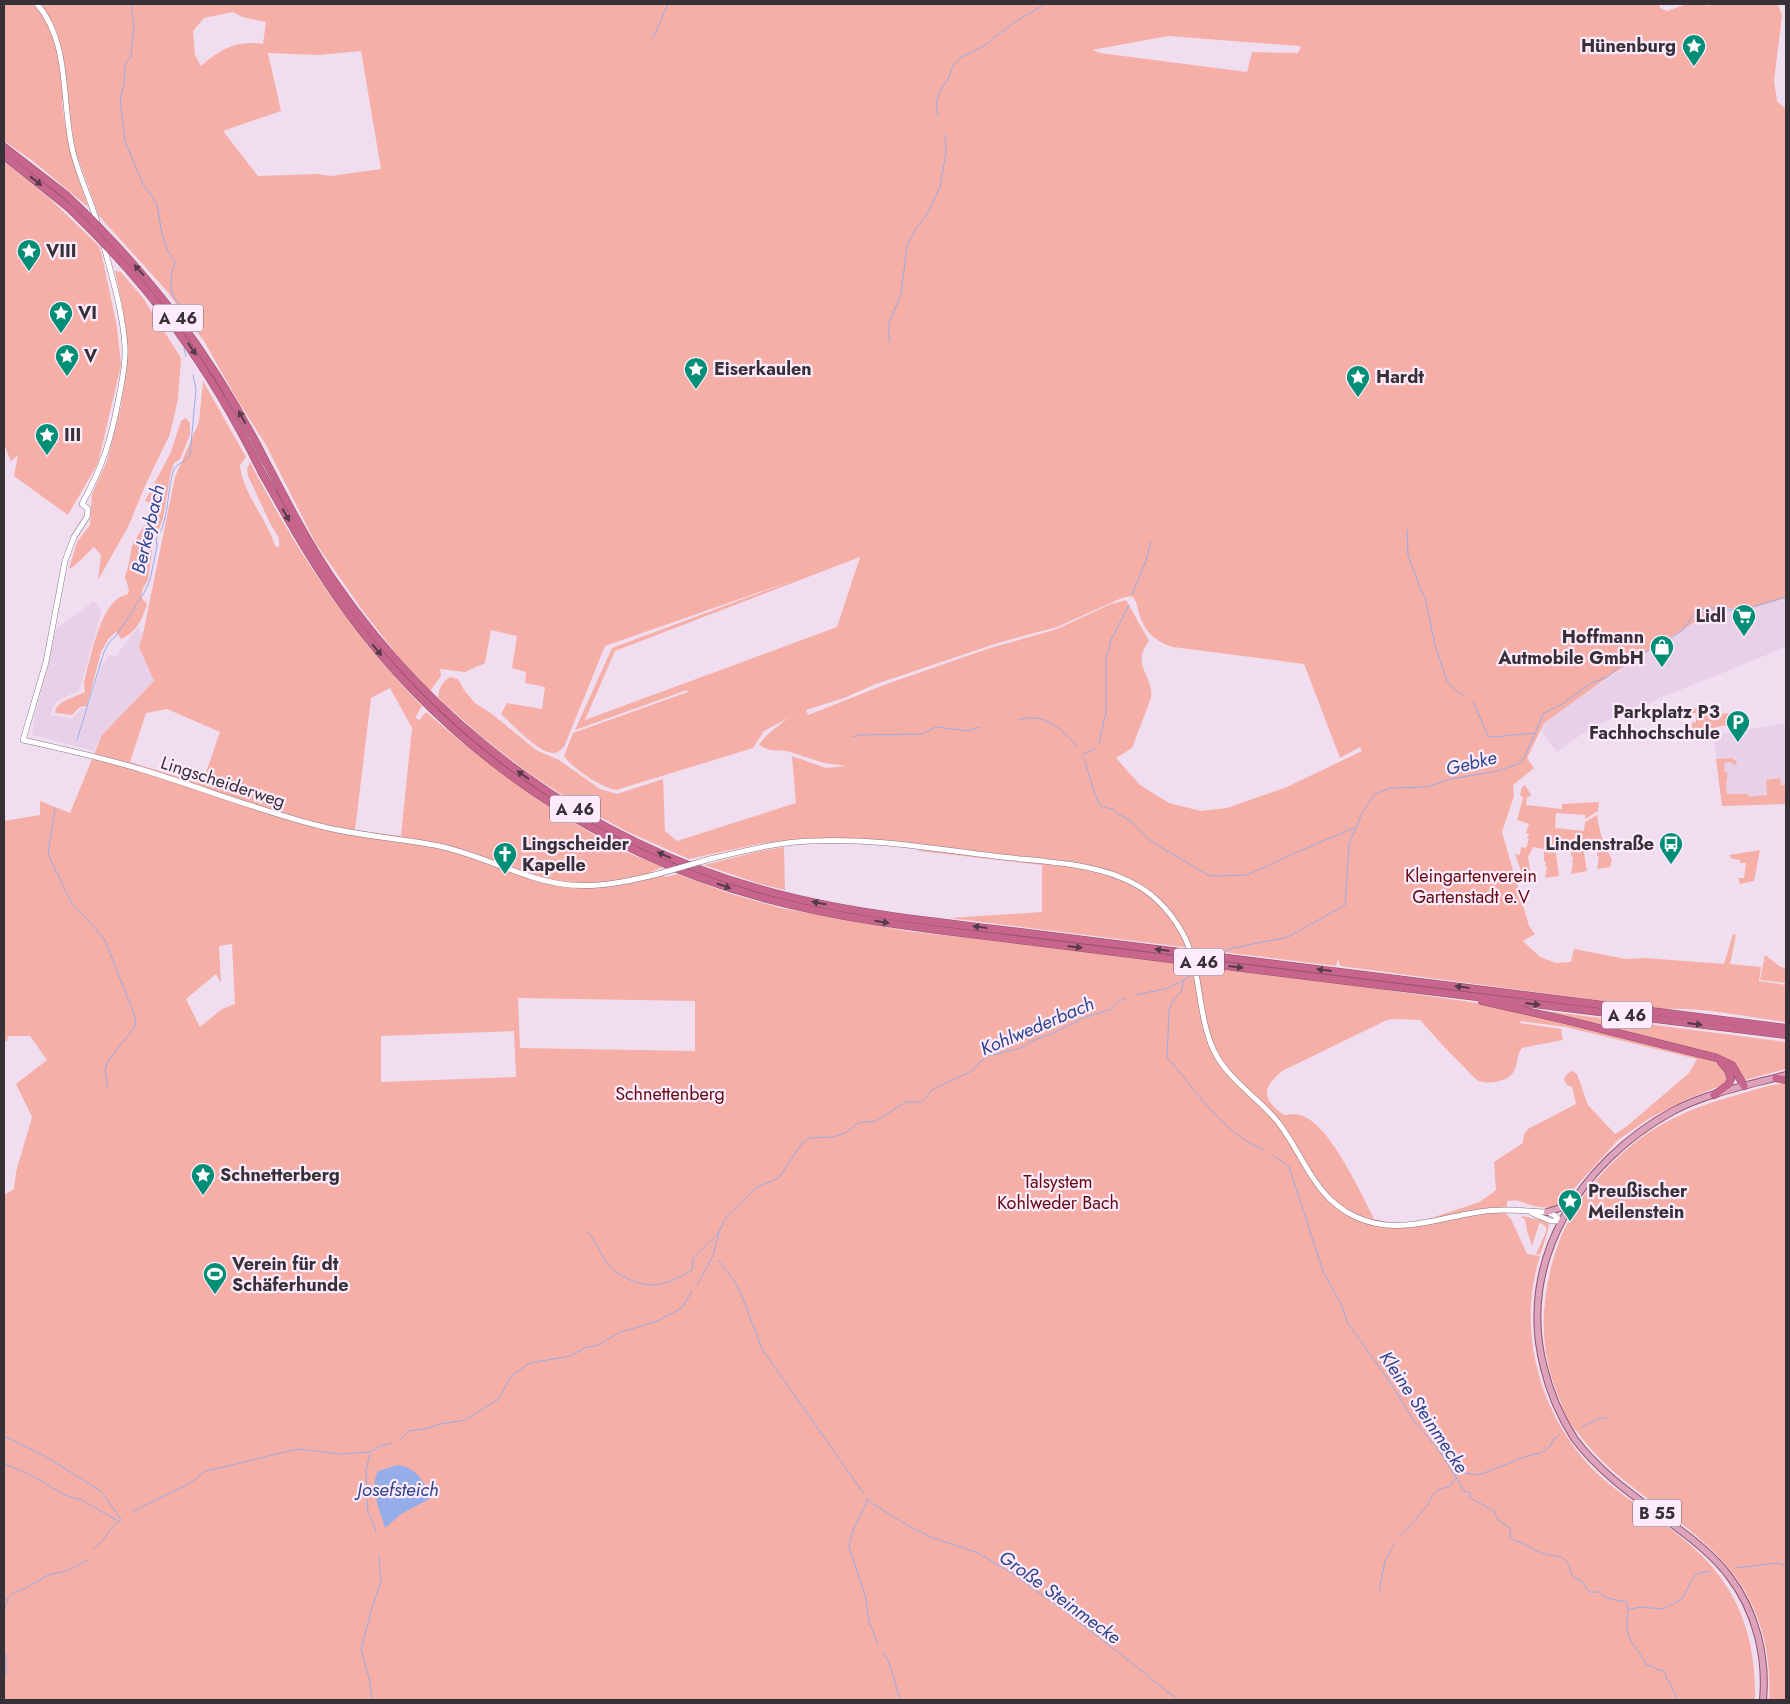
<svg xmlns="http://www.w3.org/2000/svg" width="1790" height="1704" font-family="Jost,sans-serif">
  <rect width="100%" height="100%" fill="#f0def0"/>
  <!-- built -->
  <path fill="#e8d1e8" d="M1786,598V647L1616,716L1582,734L1557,752L1541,731L1544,723L1575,700L1701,618L1729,608L1746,610Z
    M94,601L102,610L79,691L63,698L54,705L51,715L72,718L81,709L88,708L101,667L110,655L116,656L138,627L143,634L139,647L154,681L102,735L94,751L32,735L34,719L56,629Z
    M1786,723V788L1769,789L1770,797L1721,800L1714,735Z"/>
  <!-- green -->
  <path fill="#f6afa6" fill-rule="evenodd" d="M4,4H1659L1660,8L1667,11L1687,4H1705L1706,6L1715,4H1778L1782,16L1774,81L1777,101L1786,109V598L1745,610L1729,608L1701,618L1608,677L1544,723L1527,758L1534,768L1513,785L1514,796L1502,832L1529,926L1535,934L1523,941L1540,957L1556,963L1571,962L1574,949L1626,959L1646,958L1724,964L1733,934L1736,935L1730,964L1761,967L1759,981L1786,985V1022C1747,1017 1703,1007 1664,1009L1340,966L1338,959L1336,966L949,918L1042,912V865L919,851L920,844L855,838H807L758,844L689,859L626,831L573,802L526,771L482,737L444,703L438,697C439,688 442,682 450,677L458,679L464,690L475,703L492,714L536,750L559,760L600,789L617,794L663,779L665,831L677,841L796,803L792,756L826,768L847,766L824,763L787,751L770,750L762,747L759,744L767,735L788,718L764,731L753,748L616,790C602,788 572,768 564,756L573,733L688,692L687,690L575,730L612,648L794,580L605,646L564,747C560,750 558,753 553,753C539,753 512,724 501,714L507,703L542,709L545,687L525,683L526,672L512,668L517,636L491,630L485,663L465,672L440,669L441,676L430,691L397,655L363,611L315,542L266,445L238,401L204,341L166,290L99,216L76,153L67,101H62L64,117L71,153L88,207L33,161L4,141ZM233,12L242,17L266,22L263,44C237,40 220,49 201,66L195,55L193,31L204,18ZM1168,36L1300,46H1301L1298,53L1252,52L1247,72L1100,53L1092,50ZM361,51L381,169L331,176L317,174L258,176L223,131L281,111L268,53L318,55ZM860,557L837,627L585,720L615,651ZM1131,596C1137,600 1137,606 1139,613C1144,632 1156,642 1173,647L1304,664L1340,758L1360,747L1362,751L1287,787L1227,808L1201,811L1169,803L1140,785L1116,758L1132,748L1151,698C1154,674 1130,666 1149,641L1126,600L1111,604L1057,629L987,649L884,685L808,715L806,710L844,698L876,684L998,643L1057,627L1122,598Z
    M4,162L48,197L99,246L102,256L117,327L121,365L98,463L68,515L14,476L18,455L11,461L4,444Z
    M115,271L121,272L143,298L181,358L178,399L170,434L145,486L128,527L98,580L101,555L94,547C87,553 76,566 69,569L77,542L90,525L92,494L107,461L121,406L128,348L123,309Z
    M203,381L246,457L240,465C242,492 267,519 275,546L279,547V538L271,525L248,476L247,469L250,462C296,551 352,635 422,706L415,718L420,720L426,712C484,762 546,809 614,846C629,854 647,860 663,867L651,872L666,877L678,874L728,893L781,908L907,931L1217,966L1478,1003L1700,1055C1711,1059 1737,1068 1725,1084L1685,1100L1650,1118L1618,1140L1562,1202C1548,1212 1533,1206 1519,1201C1516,1200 1510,1201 1507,1201V1215L1511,1219L1527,1254L1540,1256C1514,1336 1544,1430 1608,1483C1643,1512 1685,1534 1714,1569C1746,1608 1756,1652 1755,1700H4V1195L14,1189L16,1172L32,1117L16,1084L47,1060L30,1036H8L7,1041H4V821L40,815V801L70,813L102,735L154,681L139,647L143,634L175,477L199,422ZM390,688L412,728L401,836L355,830L371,698ZM167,709L220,732L202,784L130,762L146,713ZM232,944L235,1004L222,1009L200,1027L186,999L216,974L221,983L219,946ZM518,998L695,1001V1051L520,1048ZM1394,1019L1420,1020C1434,1036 1448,1051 1463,1066C1467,1070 1472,1076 1477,1080C1486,1085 1502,1082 1510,1076C1519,1069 1515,1056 1522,1048L1563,1040L1561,1029L1520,1023L1521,1021L1566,1027L1697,1059L1689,1073L1626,1127L1615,1134L1588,1105L1577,1074L1573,1071C1568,1073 1565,1075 1564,1080L1567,1085L1572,1087L1576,1104L1528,1129L1524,1134L1523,1143L1494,1162L1496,1190L1480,1202L1416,1223H1392L1374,1219C1361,1193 1332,1131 1307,1118C1299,1113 1293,1114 1284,1115C1262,1099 1261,1089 1282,1071L1387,1020ZM514,1031L516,1077L381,1082V1036Z
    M186,418L190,423V435L180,459L174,463L171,472L163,518L159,529L154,537L148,580L143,588L141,597L147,604C143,618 136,633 121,639L116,632L109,638L101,652L87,706L80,707L72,715L55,713L56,708L62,702L85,692L84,683C90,661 101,597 127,595L129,590L125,577L129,563L132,545L151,515L152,504L145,501L171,452L181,421Z
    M1717,708L1718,714L1733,713L1734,723L1692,733L1668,741V730L1692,729V723L1696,722V713L1689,714L1686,709Z
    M1733,758V760H1736L1737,764L1733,765L1732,762L1724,763L1725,773L1728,772L1726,786L1727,794H1748L1749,797L1767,795L1766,780L1780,778L1781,785H1786V804L1722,806L1716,759Z
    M1525,785L1531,795V796L1527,797L1526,805L1562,809V804L1599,802L1598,811L1585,819V815L1556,813L1555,828L1584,831L1585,822L1597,815C1599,832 1604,845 1612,860L1610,867L1597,869L1599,857L1597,856L1598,851H1596V840L1587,838L1584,853L1587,871L1571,874L1573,863L1572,862L1573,857L1571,856V844L1557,841L1554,852L1556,853L1559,876L1545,878L1547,867L1545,866L1546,862L1544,861V849L1533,847L1528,857L1531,875L1523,877L1515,854L1520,855L1521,847L1526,848L1529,839L1527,838L1529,834L1526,833L1529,824L1517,820L1523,798L1520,795L1522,787Z
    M784,847L785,890L760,884L704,865L760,851Z
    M1760,850L1754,881L1740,884L1738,878H1744L1746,863H1740V860L1732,859L1729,855Z
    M1765,955L1781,967L1786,968V983L1760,980Z
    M1546,1011L1786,1042V1069L1745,1080L1743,1079L1735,1065L1546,1014Z
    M1786,1083V1700H1769C1772,1650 1759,1602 1725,1564C1683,1515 1620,1489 1581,1437C1577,1431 1572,1426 1568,1420C1564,1411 1561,1402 1557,1393C1546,1365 1541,1332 1545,1302C1549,1262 1563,1222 1588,1190C1632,1136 1671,1113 1737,1095C1754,1090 1769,1085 1786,1083Z
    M1522,1216L1542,1220L1549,1224L1547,1234L1540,1255L1536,1254L1546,1232V1227L1541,1223L1539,1224L1532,1246L1527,1231L1525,1219L1522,1218Z"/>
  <!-- water -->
  <path fill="#95aee9" d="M398,1465C417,1467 423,1483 433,1497L401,1514L385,1528C380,1511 369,1487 378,1471Z"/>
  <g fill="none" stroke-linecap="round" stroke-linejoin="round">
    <!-- stream -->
    <path stroke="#95aee9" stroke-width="1" d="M131,4L134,26L131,56L125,66L124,85L120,99L125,141L143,184L157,204L162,234L168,251L175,261C172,271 168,287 174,297C183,310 189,313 189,330
      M653,38L668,4
      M938,116L936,106L939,93L949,77L954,64L960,58L987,44L994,37L1020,19L1045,4
      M889,342V323L901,294L907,246L917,227L926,216L940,187L946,152L945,135
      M185,346L184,349L186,356
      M1407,530L1408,555L1420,588L1425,597L1435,645L1447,681L1458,692L1465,696
      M1132,595L1146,561L1151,542
      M1473,702L1488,736L1493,737L1535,733
      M1018,720C1042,711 1065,730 1078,748
      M852,737L858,735L922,734L936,727L968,731L980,727
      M77,740L104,652L110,641L115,637L134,609L136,604L144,593L150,580L157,546L156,539C170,520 166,492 174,469C178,462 186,463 190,455L196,389L193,375
      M1099,743L1106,712V658L1111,640L1129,605
      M1082,755L1096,748
      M1084,758L1095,795L1101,806L1113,809L1118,814L1130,820L1152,842L1208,875L1214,876L1247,875L1302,850L1354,828
      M55,808L48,854L71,902L104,938L133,1011L136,1022L134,1028L107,1062L105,1071L108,1088
      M1223,954L1228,949L1288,937L1345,905L1349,845L1362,813L1374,795L1389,788L1427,787L1450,779L1498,771L1520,763L1524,758L1544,713L1561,705L1591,683L1608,677L1623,662L1640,655L1671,638L1684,629L1693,615L1699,610L1705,608H1714L1726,610L1746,609L1786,597
      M1203,972L1209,967
      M1184,980L1181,992L1172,1002L1169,1011L1167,1057C1196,1091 1221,1131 1263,1150
      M1136,995L1168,988L1191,976
      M1273,1155L1289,1167L1323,1271L1342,1306L1347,1322L1390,1382L1414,1421L1437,1448L1459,1482L1462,1491L1470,1492V1498L1491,1509L1495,1512L1498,1520L1510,1528L1511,1532L1509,1537C1512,1540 1515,1540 1520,1542C1528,1545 1535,1552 1545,1554C1551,1556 1560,1555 1564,1559C1570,1564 1570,1571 1573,1577L1582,1581L1589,1592H1599L1607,1598L1626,1602C1631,1613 1624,1623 1628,1634C1632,1646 1642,1654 1646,1665L1652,1666L1657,1670H1662L1666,1674V1679L1669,1681L1678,1700
      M586,1231C597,1241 601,1256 610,1267C614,1272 621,1275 626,1278C652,1291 669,1284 692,1270L693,1258L719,1232
      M718,1260L734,1280L741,1294L762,1349L864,1494
      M697,1285L713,1256L719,1232L726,1217L757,1187L779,1178L802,1143L810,1138L832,1137L845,1133L858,1123L876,1121L906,1102H922L933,1089L970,1072L987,1056L1021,1048L1030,1042L1051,1034L1083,1018L1112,1009L1119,1001L1126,998
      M1582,1427L1599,1418H1607
      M4,1436L45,1456L102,1492L121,1520C111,1527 113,1526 106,1536C103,1541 98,1544 94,1549
      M401,1439L409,1431L425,1429L441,1424L465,1420L499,1399L511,1376L530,1363L571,1356L584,1348L599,1345L618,1333L657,1321L682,1308L692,1291
      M370,1454L366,1470L368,1514L373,1522L376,1533
      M4,1464C14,1468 24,1472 34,1477C47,1483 66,1499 80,1499L118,1521
      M1456,1475L1466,1473L1479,1475L1527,1456L1543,1452L1549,1448L1553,1440L1560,1434
      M867,1498L873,1504L907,1525L933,1538L978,1553L1010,1572L1066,1612L1137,1667L1167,1692L1174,1696L1177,1700
      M868,1500L853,1530L849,1547L865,1595L869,1622L878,1644
      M133,1511L189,1484L206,1471L298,1449L339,1454L370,1452L381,1446L392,1443
      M1401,1536L1427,1506L1433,1494L1440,1489L1450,1486L1456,1478
      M1735,1568L1777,1563L1786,1566
      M1379,1591L1385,1561L1394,1545
      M4,1601L13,1593L26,1588L48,1575L67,1571L88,1560
      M1630,1609L1641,1607L1662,1609L1675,1603L1682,1599L1692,1579L1696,1574L1710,1571
      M4,1610L8,1599
      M884,1653L890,1665L900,1700
      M4,1679L6,1672V1654
      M4,1698L5,1700
      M372,1700L369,1678L361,1649L373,1604L381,1582L379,1556"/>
    <!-- tertiary casing -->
    <g stroke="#867686" stroke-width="6">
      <path id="tertiary" d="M37,4C71,43 61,104 73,152C79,177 91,200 98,225
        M103,243C112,277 123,312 125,347C126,364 122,381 119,397C111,440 103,466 82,504L88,509L87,517L74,537L65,561L46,662L23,740C63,749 104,758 143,770C202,788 260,811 320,826C359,836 399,838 439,846C472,853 500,867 532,877C577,892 614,885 658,874
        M710,859C744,851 777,842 812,841C873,838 934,849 994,856C1033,861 1086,862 1122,878C1145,887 1164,904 1177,924C1203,962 1195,1004 1211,1044C1224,1078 1256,1095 1278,1122C1305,1157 1313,1197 1356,1217C1398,1236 1437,1218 1479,1212C1501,1208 1524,1211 1547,1212L1554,1215L1561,1221
        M1532,1213L1551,1221H1561"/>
    </g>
    <!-- primary casing -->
    <g stroke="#95526e" stroke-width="8">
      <path id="primary" d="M1547,1212L1560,1208L1572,1200
        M1763,1700C1767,1657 1756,1611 1729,1576C1715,1557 1695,1541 1676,1527C1640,1500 1601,1475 1574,1438C1560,1416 1550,1393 1544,1368C1516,1261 1580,1162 1673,1111C1707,1093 1749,1085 1786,1075"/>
    </g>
    <!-- motorway casing -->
    <g stroke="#95526e" stroke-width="8">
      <path id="motorway" d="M4,147L66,195
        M4,156L68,207
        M265,460C287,502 309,545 336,584C438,731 588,841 760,889C847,914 939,922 1028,933
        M262,473C289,521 316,570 349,614C449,750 597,852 760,897C847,921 938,930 1027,941
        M1372,976L1786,1028
        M1371,984L1786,1035
        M1482,1001L1566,1020L1717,1058L1732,1065L1744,1086
        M1776,1078L1786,1080
        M1714,1095L1728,1085L1731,1079L1728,1070L1721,1062"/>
    </g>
    <!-- tertiary -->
    <use href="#tertiary" stroke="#fff" stroke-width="5"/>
    <!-- primary -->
    <use href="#primary" stroke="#dda3ba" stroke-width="6"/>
    <!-- motorway -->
    <use href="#motorway" stroke="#c7658c" stroke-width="7"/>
    <!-- tertiary-bridge casing -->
    <g stroke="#867686" stroke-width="6" stroke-linecap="butt">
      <path id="tertiary-bridge" d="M658,874L710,859"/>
    </g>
    <!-- motorway-bridge casing -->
    <g stroke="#95526e" stroke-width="8" stroke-linecap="butt">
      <path id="motorway-bridge" d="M66,195C151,275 212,356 265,460
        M68,207C152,287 211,369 262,473
        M1028,933L1372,976
        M1027,941L1371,984"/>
    </g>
    <!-- tertiary-bridge -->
    <use href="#tertiary-bridge" stroke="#fff" stroke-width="5"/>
    <!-- motorway-bridge -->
    <use href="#motorway-bridge" stroke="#c7658c" stroke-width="7"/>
  </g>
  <!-- one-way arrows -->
  <defs><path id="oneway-solid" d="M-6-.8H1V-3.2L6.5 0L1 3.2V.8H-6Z" transform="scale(1.25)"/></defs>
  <g fill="#543b48">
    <use href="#oneway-solid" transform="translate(36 181) rotate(38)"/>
    <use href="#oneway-solid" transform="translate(139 270) rotate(-132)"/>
    <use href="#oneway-solid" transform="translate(192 349) rotate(56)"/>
    <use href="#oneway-solid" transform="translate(242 417) rotate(-119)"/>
    <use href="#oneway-solid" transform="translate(286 515) rotate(61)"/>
    <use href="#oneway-solid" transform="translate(377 650) rotate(50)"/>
    <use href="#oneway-solid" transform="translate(523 775) rotate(-145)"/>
    <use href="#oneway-solid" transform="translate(664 855) rotate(-156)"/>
    <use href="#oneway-solid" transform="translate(724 886) rotate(19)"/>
    <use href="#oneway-solid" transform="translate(819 903) rotate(-168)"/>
    <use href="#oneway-solid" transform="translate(882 922) rotate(9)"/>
    <use href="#oneway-solid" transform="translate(980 927) rotate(-173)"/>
    <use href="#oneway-solid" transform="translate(1075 947) rotate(7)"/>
    <use href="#oneway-solid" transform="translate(1162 950) rotate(-173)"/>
    <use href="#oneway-solid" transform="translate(1236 967) rotate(7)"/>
    <use href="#oneway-solid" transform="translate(1324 970) rotate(-173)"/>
    <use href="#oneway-solid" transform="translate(1462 987) rotate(-173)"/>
    <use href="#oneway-solid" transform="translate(1533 1004) rotate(7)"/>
    <use href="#oneway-solid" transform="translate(1695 1024) rotate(7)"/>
  </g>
  <!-- icons -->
  <defs>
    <g id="sight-pin" transform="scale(1.25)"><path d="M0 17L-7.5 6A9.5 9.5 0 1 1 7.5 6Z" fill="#008e77" stroke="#feebfd"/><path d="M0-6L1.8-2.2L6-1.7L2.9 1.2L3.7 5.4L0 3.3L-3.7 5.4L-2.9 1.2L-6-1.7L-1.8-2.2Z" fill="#fff"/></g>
    <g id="supermarket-pin" transform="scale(1.25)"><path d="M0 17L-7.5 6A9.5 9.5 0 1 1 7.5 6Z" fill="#008e77" stroke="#feebfd"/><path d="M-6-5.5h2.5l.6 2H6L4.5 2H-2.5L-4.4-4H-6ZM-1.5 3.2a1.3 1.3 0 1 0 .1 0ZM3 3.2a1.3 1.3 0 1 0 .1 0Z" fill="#fff"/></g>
    <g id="shop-pin" transform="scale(1.25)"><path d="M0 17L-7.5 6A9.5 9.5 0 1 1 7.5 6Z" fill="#008e77" stroke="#feebfd"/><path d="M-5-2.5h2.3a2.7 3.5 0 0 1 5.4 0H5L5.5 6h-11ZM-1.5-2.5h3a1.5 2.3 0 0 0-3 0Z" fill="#fff"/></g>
    <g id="parking-pin" transform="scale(1.25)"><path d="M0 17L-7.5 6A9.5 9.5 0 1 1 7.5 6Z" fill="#008e77" stroke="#feebfd"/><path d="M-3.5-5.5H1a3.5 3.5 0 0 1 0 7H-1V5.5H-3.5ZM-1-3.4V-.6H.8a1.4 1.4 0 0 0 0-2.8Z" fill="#fff"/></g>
    <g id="bus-pin" transform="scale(1.25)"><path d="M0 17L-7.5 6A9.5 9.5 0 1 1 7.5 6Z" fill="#008e77" stroke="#feebfd"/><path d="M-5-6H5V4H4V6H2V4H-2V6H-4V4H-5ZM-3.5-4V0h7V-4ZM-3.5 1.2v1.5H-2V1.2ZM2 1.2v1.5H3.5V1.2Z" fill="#fff"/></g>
    <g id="church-pin" transform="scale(1.25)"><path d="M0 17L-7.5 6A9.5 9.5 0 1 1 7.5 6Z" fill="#008e77" stroke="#feebfd"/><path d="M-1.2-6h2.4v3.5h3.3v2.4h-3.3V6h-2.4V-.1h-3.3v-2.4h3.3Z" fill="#fff"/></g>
    <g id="stadium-pin" transform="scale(1.25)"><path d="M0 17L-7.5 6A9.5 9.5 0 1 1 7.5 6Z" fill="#008e77" stroke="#feebfd"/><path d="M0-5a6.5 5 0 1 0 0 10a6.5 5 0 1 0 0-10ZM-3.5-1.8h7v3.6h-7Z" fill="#fff"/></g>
  </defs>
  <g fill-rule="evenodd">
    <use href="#sight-pin" x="1694" y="46"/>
    <use href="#sight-pin" x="29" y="251"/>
    <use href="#sight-pin" x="61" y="313"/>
    <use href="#sight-pin" x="67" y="356"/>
    <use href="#sight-pin" x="696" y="369"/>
    <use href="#sight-pin" x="1358" y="377"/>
    <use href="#sight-pin" x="47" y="435"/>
    <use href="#supermarket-pin" x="1744" y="616"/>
    <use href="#shop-pin" x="1662" y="647"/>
    <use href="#parking-pin" x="1738" y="722"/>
    <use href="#bus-pin" x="1671" y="844"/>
    <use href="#church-pin" x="505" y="854"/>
    <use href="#sight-pin" x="203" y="1175"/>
    <use href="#sight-pin" x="1570" y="1201"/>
    <use href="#stadium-pin" x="215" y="1274"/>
  </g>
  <g text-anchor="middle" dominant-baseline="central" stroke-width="4.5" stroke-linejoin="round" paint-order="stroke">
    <!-- shield labels -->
    <g fill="#feebfd" stroke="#736872" stroke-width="1">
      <rect x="153" y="304.5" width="50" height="27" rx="4"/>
      <rect x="550" y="795.5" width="50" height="27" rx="4"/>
      <rect x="1174" y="948.5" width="50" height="27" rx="4"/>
      <rect x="1602" y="1001.5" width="50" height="27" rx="4"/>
      <rect x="1633" y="1499.5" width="48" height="27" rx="4"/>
    </g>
    <g font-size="16" font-weight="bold" fill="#373037">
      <text x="178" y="318">A 46</text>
      <text x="575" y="809">A 46</text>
      <text x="1199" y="962">A 46</text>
      <text x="1627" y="1015">A 46</text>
      <text x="1657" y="1513">B 55</text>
    </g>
    <!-- poi labels -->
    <g font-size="18" font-weight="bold" fill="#373037" stroke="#feebfd" text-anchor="start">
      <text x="1676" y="46" text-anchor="end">Hünenburg</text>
      <text x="46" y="251">VIII</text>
      <text x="78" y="313">VI</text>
      <text x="84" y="356">V</text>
      <text x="714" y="369">Eiserkaulen</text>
      <text x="1376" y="377">Hardt</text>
      <text x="64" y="435">III</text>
      <text x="1726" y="616" text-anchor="end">Lidl</text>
      <text x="1644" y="637" text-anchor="end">Hoffmann<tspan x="1644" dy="21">Autmobile GmbH</tspan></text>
      <text x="1720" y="712" text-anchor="end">Parkplatz P3<tspan x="1720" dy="21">Fachhochschule</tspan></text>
      <text x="522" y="844">Lingscheider<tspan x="522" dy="21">Kapelle</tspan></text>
      <text x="1654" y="844" text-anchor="end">Lindenstraße</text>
      <text x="220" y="1175">Schnetterberg</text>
      <text x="1588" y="1191">Preußischer<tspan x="1588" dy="21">Meilenstein</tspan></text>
      <text x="232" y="1264">Verein für dt<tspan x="232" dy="21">Schäferhunde</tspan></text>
    </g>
    <!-- street labels -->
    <g font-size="18" fill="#373037" stroke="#feebfd">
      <text transform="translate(223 782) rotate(18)">Lingscheiderweg</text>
    </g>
    <!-- park labels -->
    <g font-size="18" fill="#620a0c" stroke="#feebfd">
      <text x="1471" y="876">Kleingartenverein<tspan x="1471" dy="21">Gartenstadt e.V</tspan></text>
      <text x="670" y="1094">Schnettenberg</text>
      <text x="1058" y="1182">Talsystem<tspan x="1058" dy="21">Kohlweder Bach</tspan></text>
    </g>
    <!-- water labels -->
    <g font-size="19" font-style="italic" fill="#2d468c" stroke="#feebfd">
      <text transform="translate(148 529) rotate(-77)">Berkeybach</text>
      <text transform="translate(1471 763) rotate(-14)">Gebke</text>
      <text transform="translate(1037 1026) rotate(-23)">Kohlwederbach</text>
      <text transform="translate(1424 1412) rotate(56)">Kleine Steinmecke</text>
      <text x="398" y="1489">Josefsteich</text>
      <text transform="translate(1060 1597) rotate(36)">Große Steinmecke</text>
    </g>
  </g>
  <!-- border -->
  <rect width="1790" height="1704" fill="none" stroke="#373037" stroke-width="10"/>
</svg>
